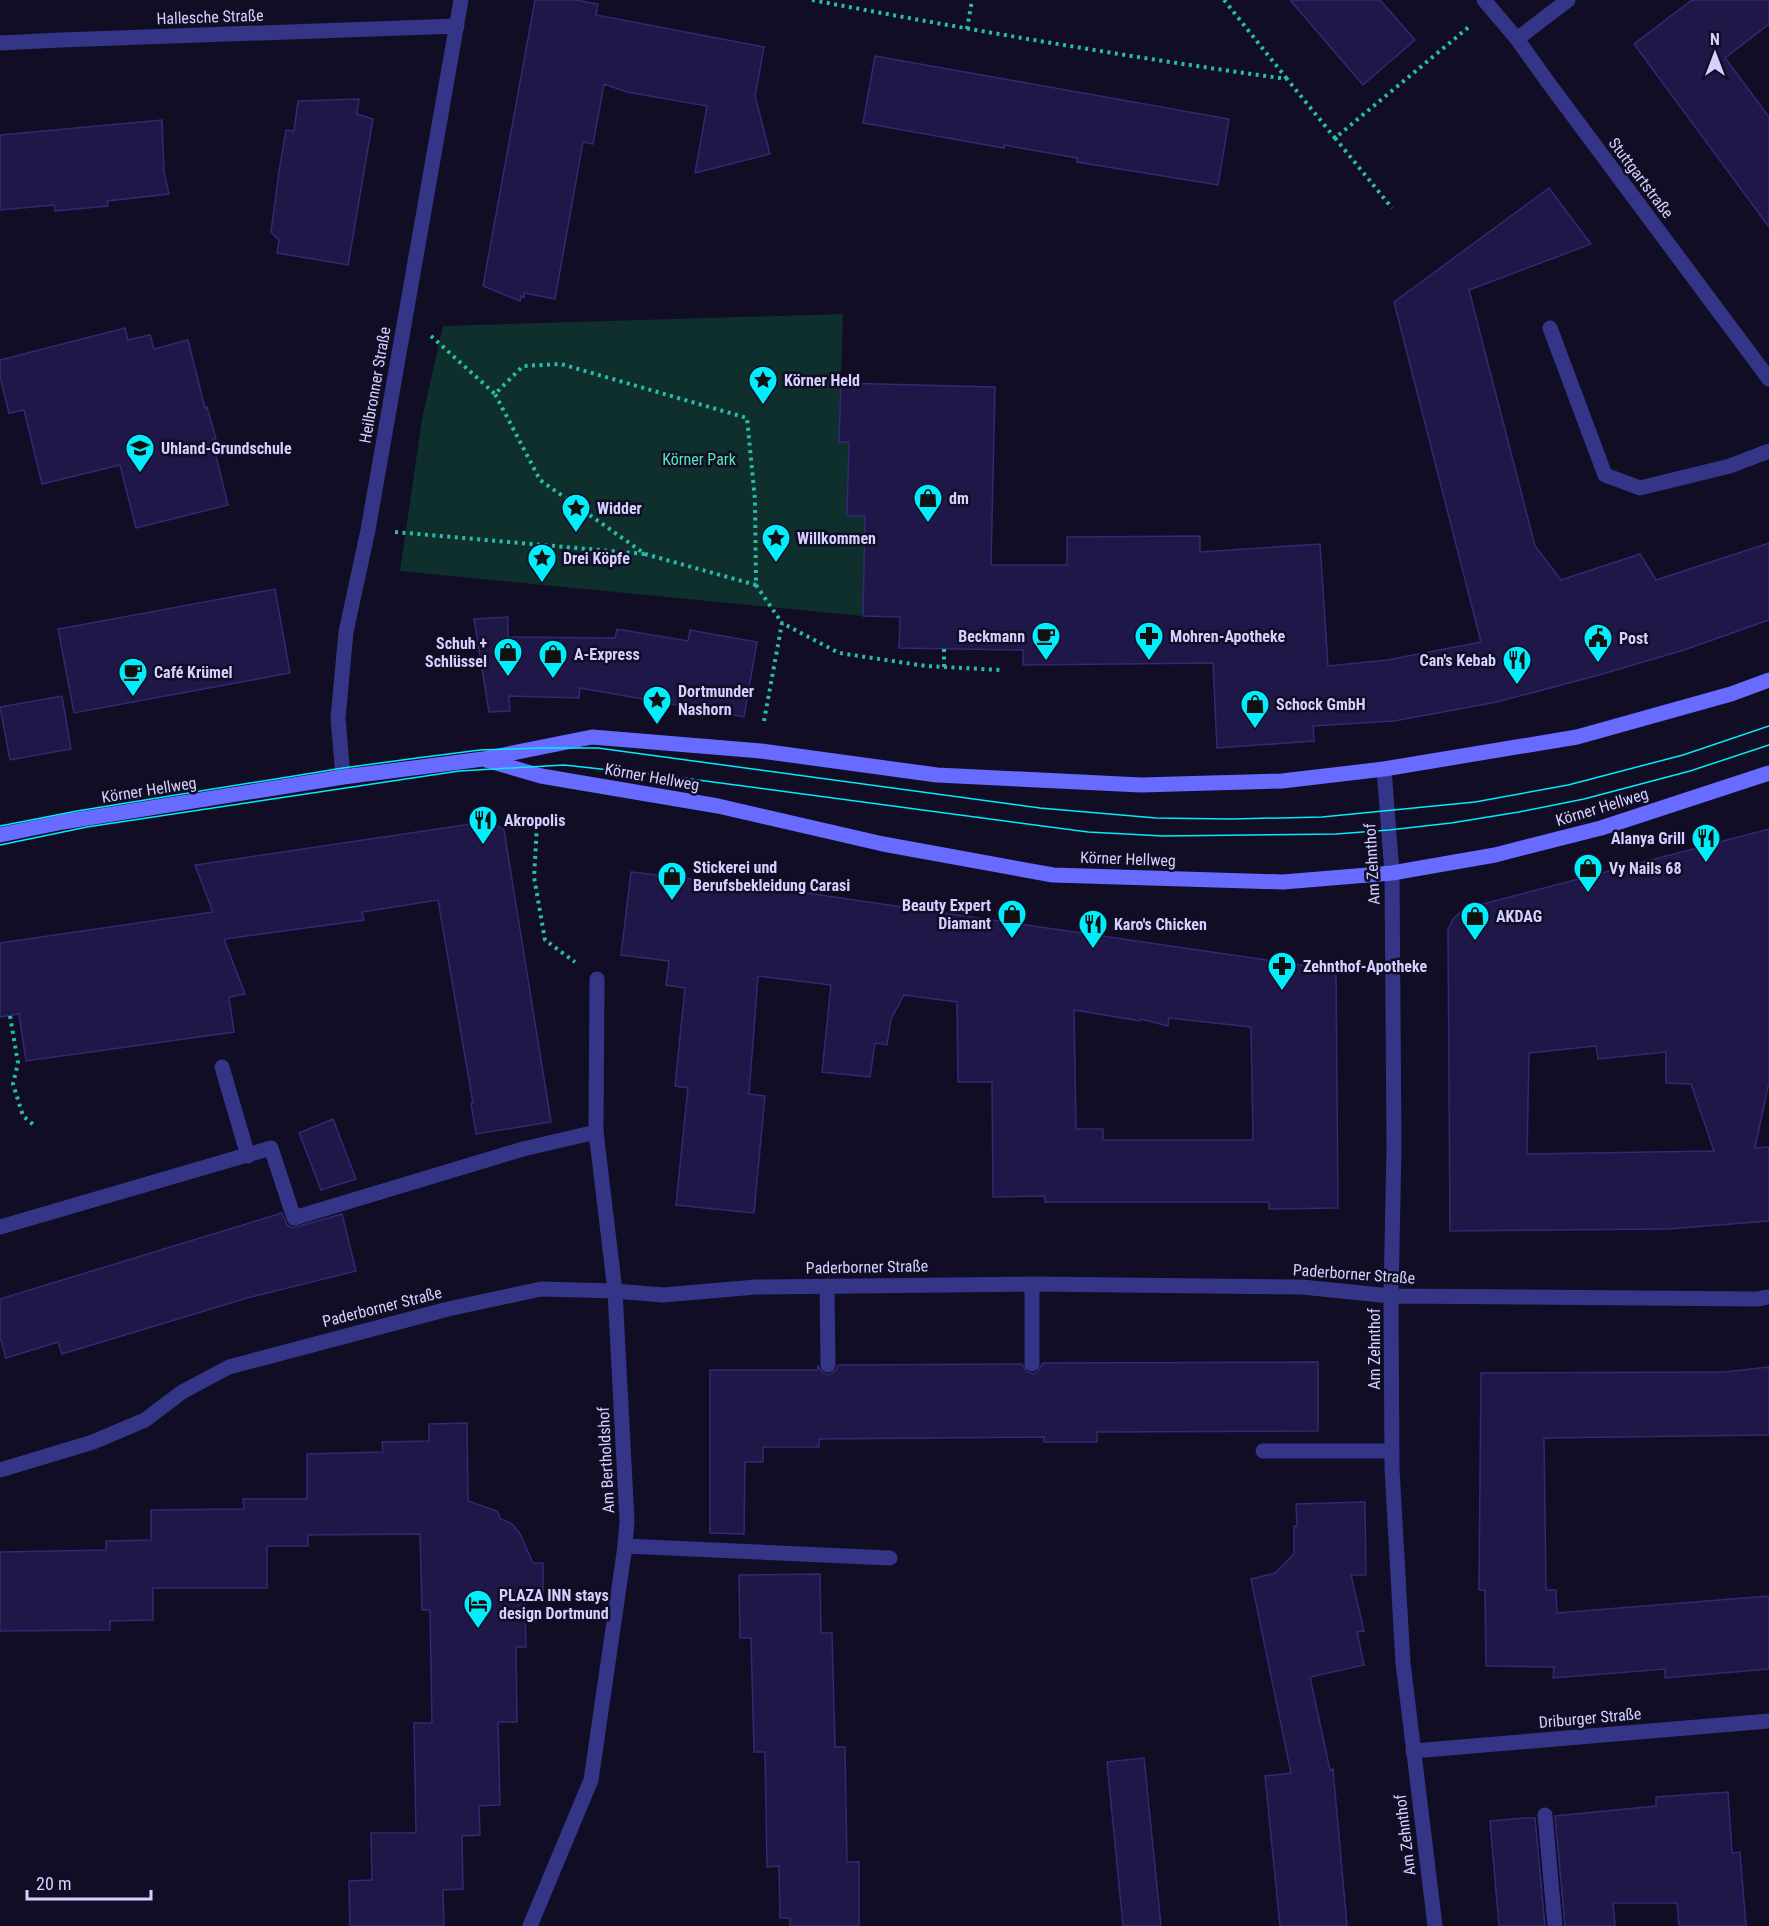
<svg xmlns="http://www.w3.org/2000/svg" width="1769" height="1926" font-family="'Roboto Condensed',sans-serif">
  <rect width="100%" height="100%" fill="#100d25"/>
  <!-- green -->
  <path fill="#0f2f2d" d="M843,314L839,441L849,442L848,516H865L863,616L400,571L422,419L443,326Z"/>
  <!-- building -->
  <path fill="#1f1747" stroke="#342875" stroke-width="1.5" fill-rule="evenodd" d="M535,0H576L598,4L596,15L764,47L755,96L770,154L695,173L707,106L627,92L604,84L593,144L583,142L555,299L524,293V297L521,296L520,301L483,286Z
    M1290,0H1380L1415,40L1363,85Z
    M1692,0H1769V24L1725,58L1769,117V227L1634,44Z
    M875,56L1229,119L1218,185L1077,162V158L1004,145V148L863,123Z
    M359,99L357,114L373,119L348,265L277,253L279,240L271,232L279,172L286,130L294,131L298,101Z
    M162,120L164,172L169,194L107,201L108,206L55,211L54,205L0,210V135Z
    M1549,188L1591,244L1469,290L1535,546L1561,580L1640,554L1656,580L1769,543V620L1684,650L1599,675L1497,702L1394,721L1313,726L1314,741L1217,748L1213,663L1023,665V650L899,648L900,617L863,616L865,516H847L849,442H839L841,383L995,387L991,565H1067V537L1200,536V552L1320,544L1328,666L1387,660L1481,642L1394,302Z
    M125,328L128,340L150,335L154,349L188,340L205,408L207,407L216,439L212,440L228,505L136,528L120,465L42,484L24,410L9,413L0,377V360Z
    M275,589L290,673L74,713L58,629Z
    M508,617V637L615,638L617,629L688,641L690,630L757,642L744,717L580,688L579,698L509,696L510,711L489,712L474,619Z
    M62,696L71,749L10,760L0,707Z
    M491,821L504,830L551,1122L476,1134L471,1103H473L438,900L362,912L364,920L224,939L245,994L229,997L234,1032L26,1061L19,1014L0,1017V943L213,912L195,865Z
    M1769,829V1082L1755,1148L1769,1147V1221L1668,1229L1450,1231L1448,930L1453,919L1464,909ZM1596,1046L1598,1059L1666,1052V1083L1691,1084L1714,1151L1527,1154L1529,1053Z
    M631,872L779,889L1336,970L1338,1208L1269,1209V1202H1045V1196L993,1197L992,1082H958L957,1002L904,995L891,1019L887,1045L875,1043L870,1077L822,1072L831,985L758,976L749,1094L765,1096L754,1213L676,1205L688,1088L675,1086L685,988L666,985L669,961L621,955ZM1074,1010L1140,1021L1141,1019L1168,1026L1169,1018L1251,1027L1253,1140H1103V1129H1076Z
    M333,1119L356,1179L321,1190L299,1133Z
    M282,1213L287,1225L292,1228L342,1214L356,1271L247,1298L62,1354L58,1342L6,1358L0,1337V1299Z
    M1318,1362V1431L1097,1432V1442H1044V1437L819,1439V1447H763V1462H745L744,1534L710,1533V1370H818V1366L823,1373L829,1375L836,1370L838,1365L1022,1364L1027,1372L1033,1374L1037,1372L1043,1363Z
    M1769,1367V1435L1544,1438L1546,1590H1556L1557,1613L1769,1596V1669L1665,1678V1669L1553,1678L1554,1667L1486,1666L1485,1590H1479L1481,1373L1724,1372Z
    M467,1423L468,1501L497,1511L501,1519L512,1524L520,1534L533,1563H543V1600L525,1601L526,1647H516L517,1722H498L500,1805L479,1806L480,1835L462,1836L463,1889L443,1890L444,1926H350L349,1881L372,1880L371,1833H416L414,1723H432L430,1610H422L420,1534L308,1535V1546H267V1588H153V1620L110,1621V1630L0,1631V1552L106,1550V1541L151,1540V1510L244,1509L243,1499H307V1454L383,1452L382,1442L429,1441V1424Z
    M1365,1502L1366,1575H1351L1364,1631L1357,1632L1364,1665L1310,1677L1330,1770L1333,1769L1347,1926H1280L1265,1776L1291,1773L1251,1579L1275,1573L1294,1554V1526H1297L1296,1504Z
    M820,1574L821,1633H832L835,1747H845L847,1862H859V1926H790V1918H780L779,1866L767,1867L765,1752H754L751,1638H740L739,1575Z
    M1144,1758L1161,1926H1123L1107,1762Z
    M1728,1792L1732,1853L1740,1852L1746,1926H1679L1677,1903H1613L1615,1926H1565L1555,1816L1656,1806V1797Z
    M1524,1818H1535L1545,1926H1499L1490,1821Z"/>
  <g fill="none" stroke-linecap="round" stroke-linejoin="round">
    <!-- path -->
    <path stroke="#26bdad" stroke-width="4" stroke-dasharray="3 4.5" stroke-linecap="butt" d="M812,0C970,30 1127,57 1287,79L1335,138L1470,26
      M1224,0L1287,79
      M967,29L972,0
      M1335,138L1392,208
      M431,336L495,394L523,366L561,364L747,418L755,500L756,585L645,554L540,480L495,394
      M395,532L645,554
      M756,585L782,623
      M944,649V667
      M764,721L782,623L839,653L926,666L1000,670
      M537,826L534,877L545,940L575,962
      M10,1016L18,1063L13,1084L23,1116L35,1126"/>
    <!-- service -->
    <path stroke="#343587" stroke-width="15" d="M1550,328L1605,475L1640,488L1730,466L1769,451
      M222,1067L248,1156
      M0,1227L271,1148L294,1218L523,1149L596,1132
      M1032,1284V1364
      M827,1286L828,1365
      M1263,1451H1392
      M625,1546L890,1558
      M1545,1815L1555,1926"/>
    <!-- minor -->
    <path stroke="#343587" stroke-width="15" d="M1484,0L1517,39L1550,85L1769,379
      M1517,39L1568,0
      M0,43L61,40L457,26
      M1384,769L1392,873L1394,1147L1391,1296L1392,1469L1403,1663L1435,1926
      M343,777L338,718L346,632L368,530L461,0
      M0,1470L93,1442L145,1420L182,1392L229,1367L448,1309L541,1289L615,1291L663,1295L756,1287L1032,1284L1302,1287L1391,1296L1757,1299L1769,1297
      M1413,1751L1769,1721
      M530,1926L591,1780L625,1546L627,1521L615,1291L596,1132L597,979"/>
    <!-- secondary -->
    <path stroke="#676bff" stroke-width="15" d="M486,760L541,776L718,806L883,844L1053,875L1283,882L1392,873L1495,855L1601,828L1769,773
      M0,835L63,822L343,777L483,759L592,737L761,751L937,775L1141,785L1282,781L1384,769L1577,737L1731,694L1769,680"/>
    <!-- tram -->
    <path stroke="#00eefb" stroke-width="1.5" d="M0,826L77,811L343,768L417,758L480,750L542,748H598L1040,808L1156,818L1232,819L1322,817L1475,802L1568,785L1683,755L1769,726
      M0,845L87,827L459,771L564,765L683,778L1088,832L1163,836L1336,834L1389,830L1451,823L1519,812L1584,799L1690,771L1769,745"/>
  </g>
  <!-- icons -->
  <defs>
    <g id="sight-pin" transform="scale(1.5)"><path d="M0 17L-7.5 6A9.5 9.5 0 1 1 7.5 6Z" fill="#00eefb" stroke="#100d25"/><path d="M0-6L1.8-2.2L6-1.7L2.9 1.2L3.7 5.4L0 3.3L-3.7 5.4L-2.9 1.2L-6-1.7L-1.8-2.2Z" fill="#111"/></g>
    <g id="school-pin" transform="scale(1.5)"><path d="M0 17L-7.5 6A9.5 9.5 0 1 1 7.5 6Z" fill="#00eefb" stroke="#100d25"/><path d="M0-5L7-2L0 1L-7-2ZM-4 1L0 2.5L4 1V4Q0 6-4 4Z" fill="#111"/></g>
    <g id="shop-pin" transform="scale(1.5)"><path d="M0 17L-7.5 6A9.5 9.5 0 1 1 7.5 6Z" fill="#00eefb" stroke="#100d25"/><path d="M-5-2.5h2.3a2.7 3.5 0 0 1 5.4 0H5L5.5 6h-11ZM-1.5-2.5h3a1.5 2.3 0 0 0-3 0Z" fill="#111"/></g>
    <g id="cafe-pin" transform="scale(1.5)"><path d="M0 17L-7.5 6A9.5 9.5 0 1 1 7.5 6Z" fill="#00eefb" stroke="#100d25"/><path d="M-5.5-4.5H6V0H3Q3 3.5 0 3.5H-2.5Q-5.5 3.5-5.5 0ZM3-3.2v2h1.7v-2ZM-6 4.5H4V6H-6Z" fill="#111"/></g>
    <g id="pharmacy-pin" transform="scale(1.5)"><path d="M0 17L-7.5 6A9.5 9.5 0 1 1 7.5 6Z" fill="#00eefb" stroke="#100d25"/><path d="M-2-6h4v4h4v4h-4v4h-4v-4h-4v-4h4Z" fill="#111"/></g>
    <g id="civic-pin" transform="scale(1.5)"><path d="M0 17L-7.5 6A9.5 9.5 0 1 1 7.5 6Z" fill="#00eefb" stroke="#100d25"/><path d="M-.6-6.5H3V-4.5H.6V-3L4-1V1h2V6H-6V1h2V-1L-.6-3ZM-1.2 2.5V6h2.4V2.5Z" fill="#111"/></g>
    <g id="restaurant-pin" transform="scale(1.5)"><path d="M0 17L-7.5 6A9.5 9.5 0 1 1 7.5 6Z" fill="#00eefb" stroke="#100d25"/><path d="M-5-6h1v4h1v-4h1v4h1v-4h1v5L-1.5 .5V6h-2V.5L-5-1ZM5-6V6H3V1.5H1.5Q1.5-4 5-6Z" fill="#111"/></g>
    <g id="hotel-pin" transform="scale(1.5)"><path d="M0 17L-7.5 6A9.5 9.5 0 1 1 7.5 6Z" fill="#00eefb" stroke="#100d25"/><path d="M-6-4.5h1.5V1H6V5H4.5V3h-9V5H-6ZM-4 0a1.8 1.8 0 1 1 3.6 0ZM.5 0V-2.5h3Q6-2.5 6 0Z" fill="#111"/></g>
  </defs>
  <g fill-rule="evenodd">
    <use href="#sight-pin" x="763" y="380"/>
    <use href="#school-pin" x="140" y="448"/>
    <use href="#shop-pin" x="928" y="498"/>
    <use href="#sight-pin" x="576" y="508"/>
    <use href="#sight-pin" x="776" y="538"/>
    <use href="#sight-pin" x="542" y="558"/>
    <use href="#cafe-pin" x="1046" y="636"/>
    <use href="#pharmacy-pin" x="1149" y="636"/>
    <use href="#civic-pin" x="1598" y="638"/>
    <use href="#shop-pin" x="508" y="652"/>
    <use href="#shop-pin" x="553" y="654"/>
    <use href="#restaurant-pin" x="1517" y="660"/>
    <use href="#cafe-pin" x="133" y="672"/>
    <use href="#sight-pin" x="657" y="700"/>
    <use href="#shop-pin" x="1255" y="704"/>
    <use href="#restaurant-pin" x="483" y="820"/>
    <use href="#restaurant-pin" x="1706" y="838"/>
    <use href="#shop-pin" x="1588" y="868"/>
    <use href="#shop-pin" x="672" y="876"/>
    <use href="#shop-pin" x="1012" y="914"/>
    <use href="#shop-pin" x="1475" y="916"/>
    <use href="#restaurant-pin" x="1093" y="924"/>
    <use href="#pharmacy-pin" x="1282" y="966"/>
    <use href="#hotel-pin" x="478" y="1604"/>
  </g>
  <g text-anchor="middle" dominant-baseline="central" stroke-width="5" stroke-linejoin="round" paint-order="stroke">
    <!-- street labels -->
    <g font-size="16" fill="#d4d0ff" stroke="#100d25">
      <text transform="translate(210 17) rotate(-2)">Hallesche Straße</text>
      <text transform="translate(1641 178) rotate(53)">Stuttgartstraße</text>
      <text transform="translate(375 385) rotate(-80)">Heilbronner Straße</text>
      <text transform="translate(652 777) rotate(10)">Körner Hellweg</text>
      <text transform="translate(149 790) rotate(-9)">Körner Hellweg</text>
      <text transform="translate(1602 807) rotate(-17)">Körner Hellweg</text>
      <text transform="translate(1128 859) rotate(2)">Körner Hellweg</text>
      <text transform="translate(1372 864) rotate(-93)">Am Zehnthof</text>
      <text transform="translate(867 1267) rotate(-1)">Paderborner Straße</text>
      <text transform="translate(1354 1274) rotate(4)">Paderborner Straße</text>
      <text transform="translate(382 1307) rotate(-14)">Paderborner Straße</text>
      <text transform="translate(1374 1349) rotate(-90)">Am Zehnthof</text>
      <text transform="translate(606 1460) rotate(-93)">Am Bertholdshof</text>
      <text transform="translate(1590 1718) rotate(-5)">Driburger Straße</text>
      <text transform="translate(1405 1835) rotate(-97)">Am Zehnthof</text>
    </g>
    <!-- poi labels -->
    <g font-size="16" font-weight="bold" fill="#d4d0ff" stroke="#100d25" text-anchor="start">
      <text x="784" y="380">Körner Held</text>
      <text x="161" y="448">Uhland-Grundschule</text>
      <text x="949" y="498">dm</text>
      <text x="597" y="508">Widder</text>
      <text x="797" y="538">Willkommen</text>
      <text x="563" y="558">Drei Köpfe</text>
      <text x="1025" y="636" text-anchor="end">Beckmann</text>
      <text x="1170" y="636">Mohren-Apotheke</text>
      <text x="1619" y="638">Post</text>
      <text x="487" y="643" text-anchor="end">Schuh +<tspan x="487" dy="18">Schlüssel</tspan></text>
      <text x="574" y="654">A-Express</text>
      <text x="1496" y="660" text-anchor="end">Can's Kebab</text>
      <text x="154" y="672">Café Krümel</text>
      <text x="678" y="691">Dortmunder<tspan x="678" dy="18">Nashorn</tspan></text>
      <text x="1276" y="704">Schock GmbH</text>
      <text x="504" y="820">Akropolis</text>
      <text x="1685" y="838" text-anchor="end">Alanya Grill</text>
      <text x="693" y="867">Stickerei und<tspan x="693" dy="18">Berufsbekleidung Carasi</tspan></text>
      <text x="1609" y="868">Vy Nails 68</text>
      <text x="991" y="905" text-anchor="end">Beauty Expert<tspan x="991" dy="18">Diamant</tspan></text>
      <text x="1496" y="916">AKDAG</text>
      <text x="1114" y="924">Karo's Chicken</text>
      <text x="1303" y="966">Zehnthof-Apotheke</text>
      <text x="499" y="1595">PLAZA INN stays<tspan x="499" dy="18">design Dortmund</tspan></text>
    </g>
    <!-- park labels -->
    <g font-size="16" fill="#54e7bc" stroke="#100d25">
      <text x="699" y="459">Körner Park</text>
    </g>
  </g>
  <!-- north arrow -->
  <g transform="translate(1715 54)" stroke="#100d25" stroke-width="4.5" paint-order="stroke">
  <path d="M0-4.5L10 22L0 15L-10 22Z" fill="#d4d0ff"/>
  <text y="-9" font-size="16" font-weight="bold" text-anchor="middle" fill="#d4d0ff">N</text>
  </g>
  <!-- scale -->
  <path d="M27 1890v9h124v-9" fill="none" stroke="#d4d0ff" stroke-width="3"/>
  <text x="36" y="1890" font-size="18" fill="#d4d0ff" stroke="#100d25" stroke-width="4.5" paint-order="stroke">20 m</text>
</svg>
